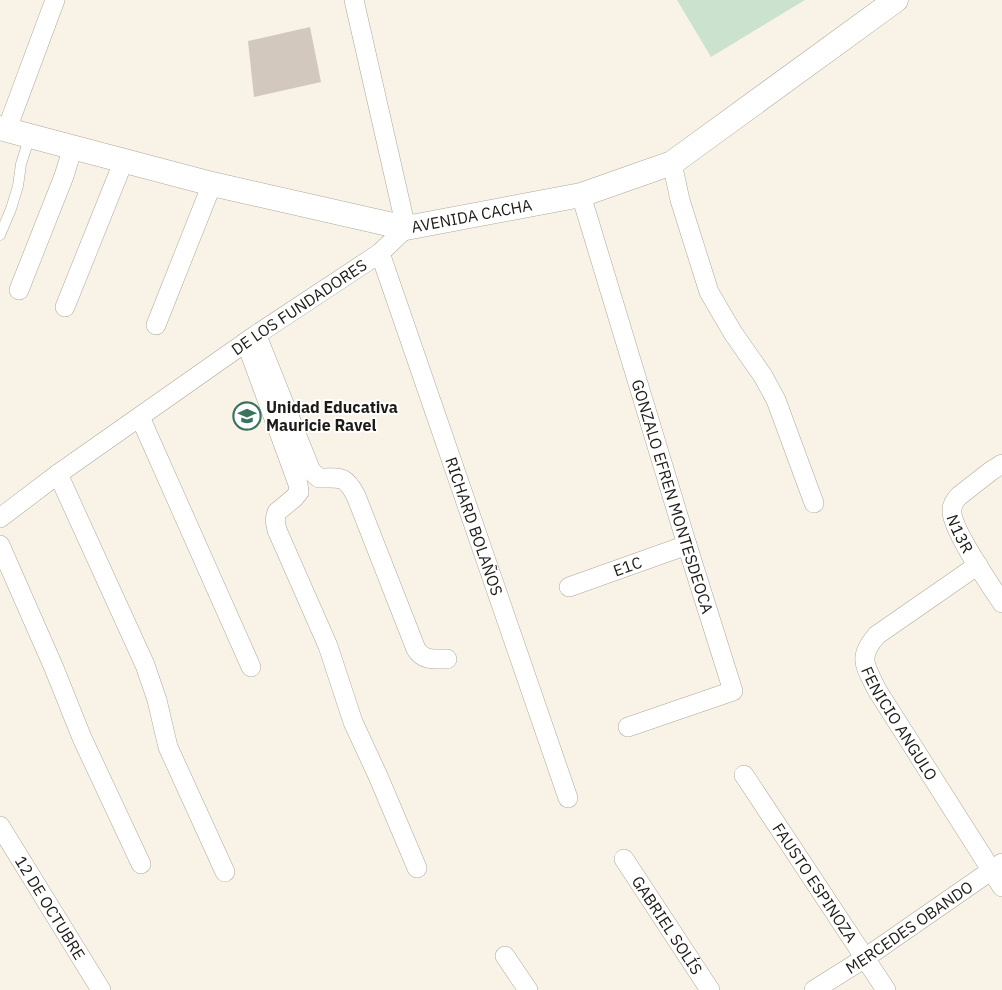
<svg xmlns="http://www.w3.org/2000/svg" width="1002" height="990" font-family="'IBM Plex Sans',sans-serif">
  <rect width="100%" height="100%" fill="#f8f3e6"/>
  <!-- grass -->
  <path fill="#cae2ce" d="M677,0H805L711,57Z"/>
  <!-- building -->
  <path fill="#d3c8be" d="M310,27L321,82L254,97L248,41Z"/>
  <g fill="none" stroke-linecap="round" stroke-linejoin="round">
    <!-- service casing -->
    <g stroke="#ada89b" stroke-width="11">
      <path id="service" d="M0,235L11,209L18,186L21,164L30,136"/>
    </g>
    <!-- minor casing -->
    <g stroke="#ada89b" stroke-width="20">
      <g id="minor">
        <path d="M7,129L55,0"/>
        <path d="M672,163L680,200L709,292L733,333L763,376L776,400L814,503"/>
        <path id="s1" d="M581,195L687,545L733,691L628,727"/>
        <path id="s2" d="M380,253L568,798"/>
        <path d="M19,290L64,176L73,147"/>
        <path d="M65,307L124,160"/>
        <path d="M156,325L212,184"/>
        <path d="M259,341L311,471L319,478C341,478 345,475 356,496L416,649C423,661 435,659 447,659"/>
        <path d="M246,342L298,484L299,492L294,498L277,512L275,520L277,530L328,646L353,722L378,776L417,868"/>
        <path d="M140,417L251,667"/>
        <path id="s3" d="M1002,464L991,471L959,496C955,500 952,505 952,510C950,527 991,586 1002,603"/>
        <path d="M58,474L145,665L157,700L168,747L225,872"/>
        <path id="s4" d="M0,518L58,474L256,335L380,253L406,228L354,0"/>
        <path d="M0,545L54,668L82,738L141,864"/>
        <path id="s5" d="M978,565L877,635C857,658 865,665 877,690L1002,887"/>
        <path id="s6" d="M569,587L687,545"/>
        <path id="s7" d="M744,775L886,990"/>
        <path id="s8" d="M0,826L101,990"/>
        <path id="s9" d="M624,859L710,990"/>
        <path d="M505,956L528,990"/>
        <path id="s10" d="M814,990L865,958L1002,863"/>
      </g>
    </g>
    <!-- tertiary casing -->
    <g stroke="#ada89b" stroke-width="25">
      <g id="tertiary">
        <path id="s11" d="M0,128L212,184L406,228L581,195L672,163L896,0"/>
      </g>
    </g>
    <!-- service -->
    <use href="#service" stroke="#fff" stroke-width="10"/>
    <!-- minor -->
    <use href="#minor" stroke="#fff" stroke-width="19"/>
    <!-- tertiary -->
    <use href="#tertiary" stroke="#fff" stroke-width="24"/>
  </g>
  <!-- icons -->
  <defs>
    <g id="school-ring" transform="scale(1.4375)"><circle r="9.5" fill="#fff" stroke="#3a745d" stroke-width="1.5"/><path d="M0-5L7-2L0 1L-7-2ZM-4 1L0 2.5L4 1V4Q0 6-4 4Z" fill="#3a745d"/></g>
  </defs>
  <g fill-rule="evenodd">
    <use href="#school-ring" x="247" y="416"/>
  </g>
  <g text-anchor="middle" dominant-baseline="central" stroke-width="4" stroke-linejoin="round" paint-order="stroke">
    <!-- street labels -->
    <g font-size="16" fill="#1d1b16" stroke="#fff">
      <text stroke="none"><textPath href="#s11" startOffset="485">AVENIDA CACHA</textPath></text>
      <text stroke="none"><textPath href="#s4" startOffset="366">DE LOS FUNDADORES</textPath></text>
      <text stroke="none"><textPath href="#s1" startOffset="315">GONZALO EFREN MONTESDEOCA</textPath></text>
      <text stroke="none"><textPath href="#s2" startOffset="289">RICHARD BOLAÑOS</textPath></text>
      <text stroke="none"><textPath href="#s3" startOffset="95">N13R</textPath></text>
      <text stroke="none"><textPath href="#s6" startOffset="62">E1C</textPath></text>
      <text stroke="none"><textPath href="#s5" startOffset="224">FENICIO ANGULO</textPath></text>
      <text stroke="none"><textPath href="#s7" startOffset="129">FAUSTO ESPINOZA</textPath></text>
      <text stroke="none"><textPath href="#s8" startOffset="96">12 DE OCTUBRE</textPath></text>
      <text stroke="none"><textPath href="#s9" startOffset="79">GABRIEL SOLÍS</textPath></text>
      <text stroke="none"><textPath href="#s10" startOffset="114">MERCEDES OBANDO</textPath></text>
    </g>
    <!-- poi labels -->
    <g font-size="16" font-weight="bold" fill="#1d1b16" stroke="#fff" text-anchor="start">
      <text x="266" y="407">Unidad Educativa<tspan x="266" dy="18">Mauricie Ravel</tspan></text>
    </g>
  </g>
</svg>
